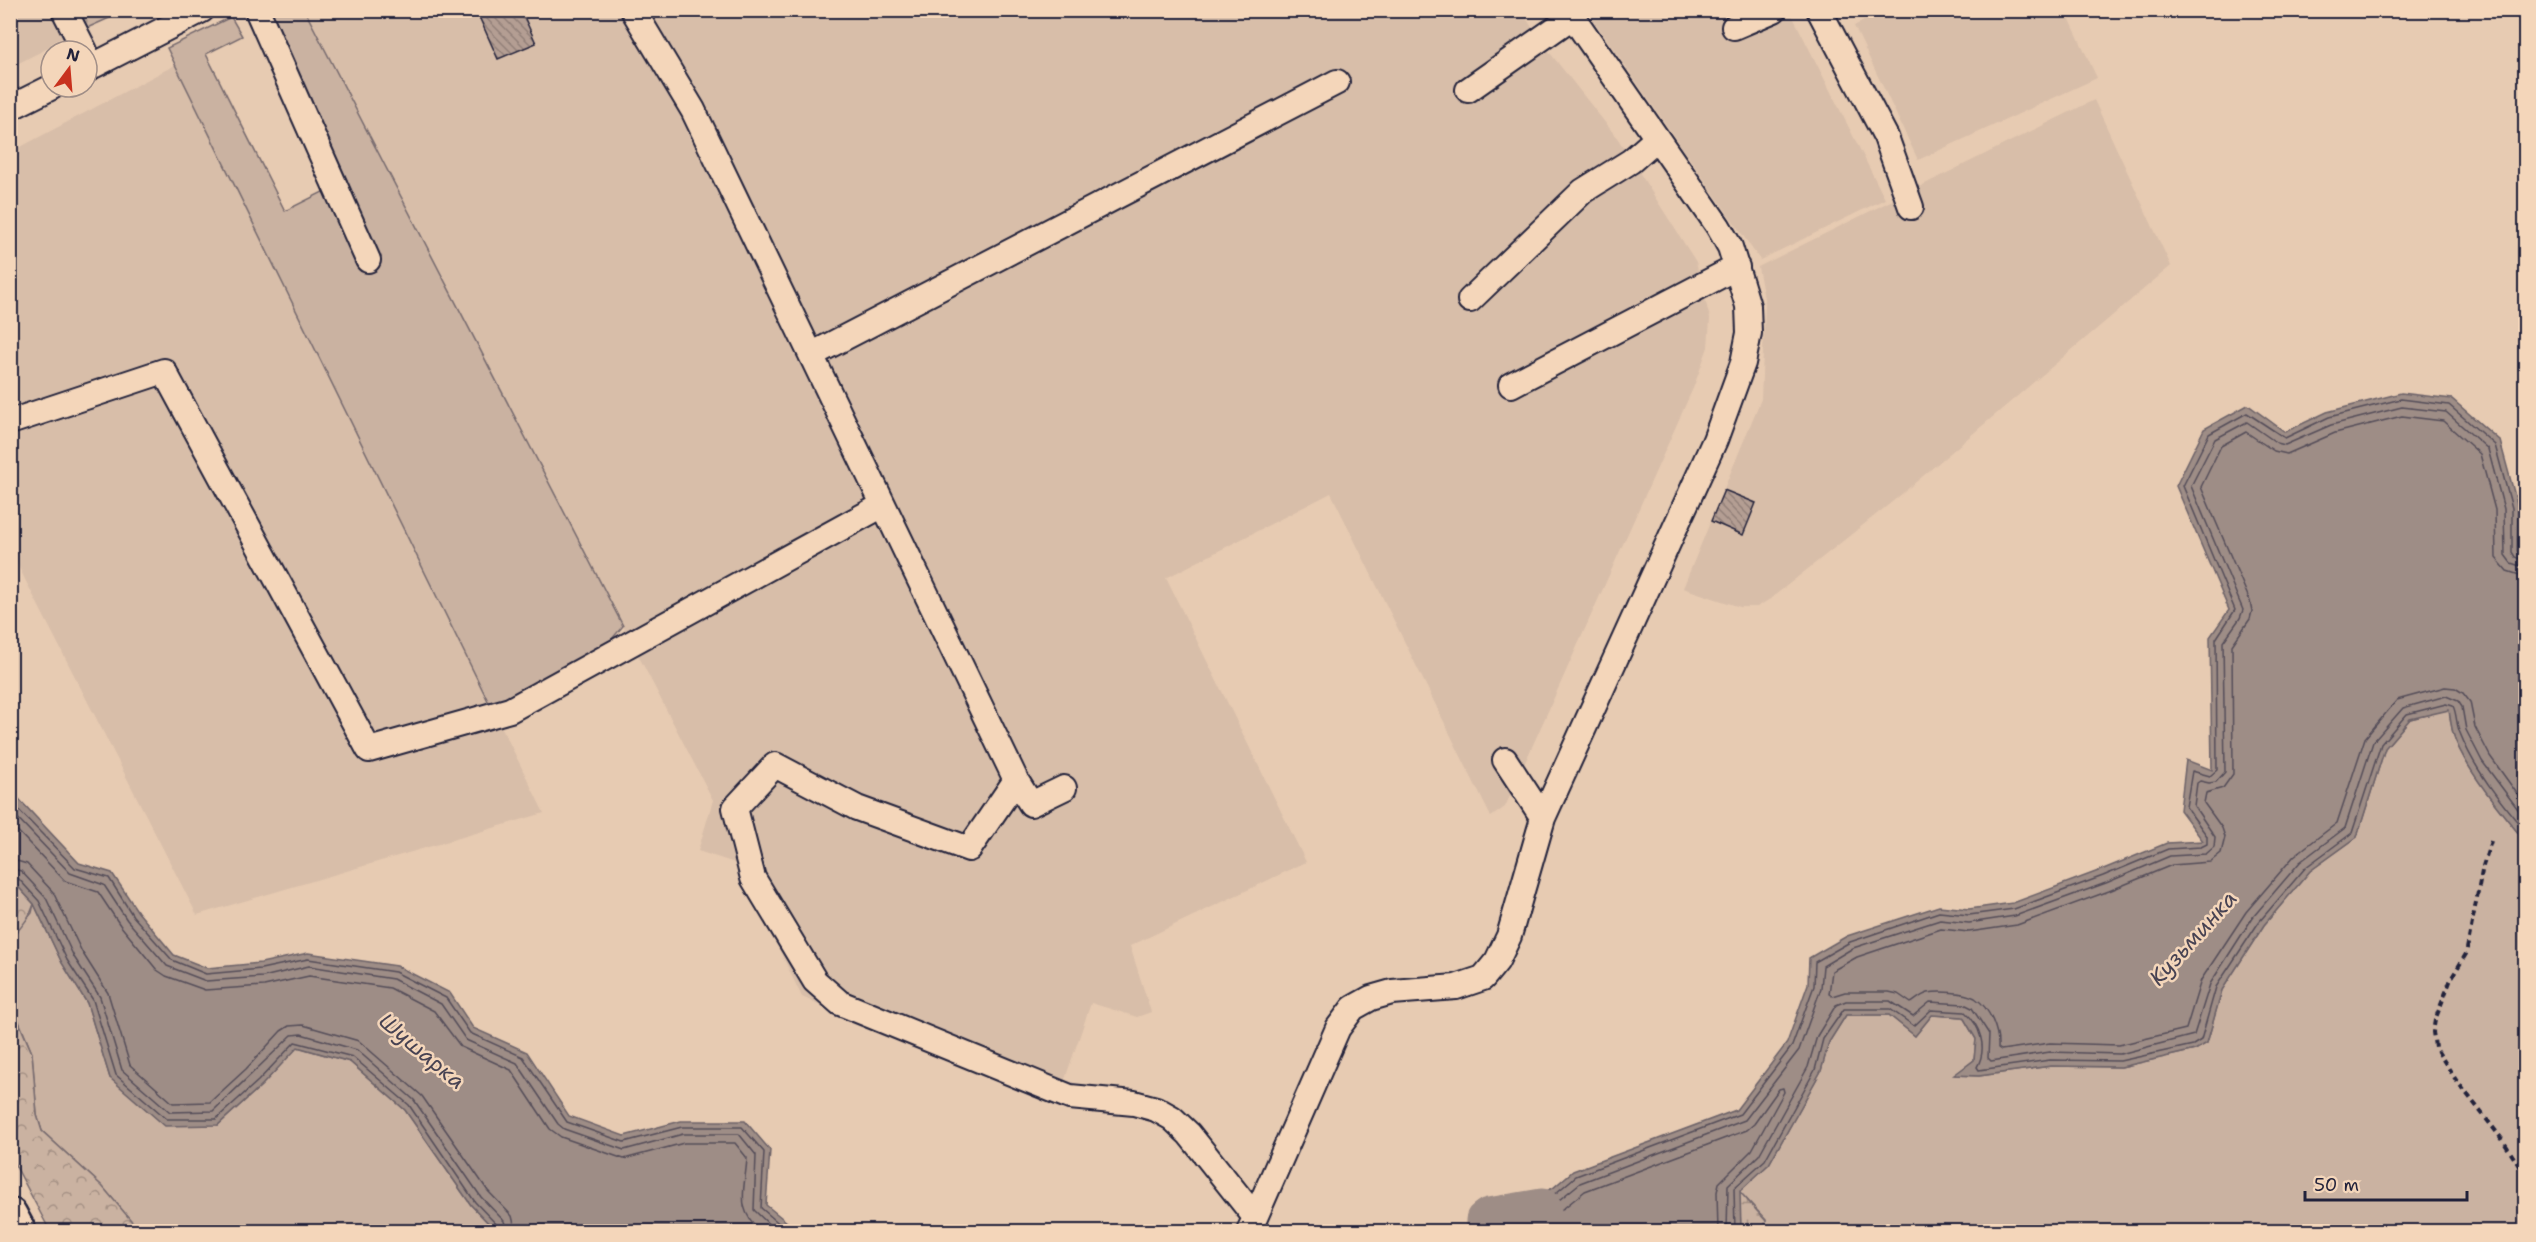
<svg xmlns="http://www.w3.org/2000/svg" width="2536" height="1242" font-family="'Shantell Sans',sans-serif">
  <defs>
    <pattern id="forest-crowns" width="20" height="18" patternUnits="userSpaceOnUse" patternTransform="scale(1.5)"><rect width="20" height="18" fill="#cab2a1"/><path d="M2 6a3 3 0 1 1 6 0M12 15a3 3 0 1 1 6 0" fill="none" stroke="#a49084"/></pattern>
    <pattern id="wetland-marsh" width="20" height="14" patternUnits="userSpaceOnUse" patternTransform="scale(1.5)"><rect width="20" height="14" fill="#cab2a1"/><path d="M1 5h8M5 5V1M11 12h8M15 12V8" fill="none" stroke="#a49084"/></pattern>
    <pattern id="building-back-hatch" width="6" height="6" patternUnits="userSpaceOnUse" patternTransform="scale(1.5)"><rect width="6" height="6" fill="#b49e93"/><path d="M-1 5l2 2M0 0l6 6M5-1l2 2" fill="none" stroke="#928079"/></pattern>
  </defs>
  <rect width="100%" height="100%" fill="#e7cbb2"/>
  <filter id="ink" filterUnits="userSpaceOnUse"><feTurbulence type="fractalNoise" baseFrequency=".0167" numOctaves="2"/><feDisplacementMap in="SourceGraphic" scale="12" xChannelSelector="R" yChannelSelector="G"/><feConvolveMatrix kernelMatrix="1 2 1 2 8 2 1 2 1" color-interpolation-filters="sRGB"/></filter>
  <g filter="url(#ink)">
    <!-- built -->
    <path fill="#d8bea9" d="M11,11H78L87,28L11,67Z
      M305,11H1522L1539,39L1618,139L1696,262L1710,319L1708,347L1694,386L1505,807L1491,817L1331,493L1166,578L1306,862L1130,946L1151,1012L1137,1017L1091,1003L1064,1082L1058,1108L802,997L738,864L698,851L713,800Z
      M1587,11H1790L1885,199L1760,260Z
      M1883,11H2066L2097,78L1918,160L1854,26Z
      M175,65L544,813L197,915L11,552V152Z
      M2094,100L2171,266L1897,498L1770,599L1757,607H1740L1683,588L1761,399L1765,304L1758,267Z"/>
    <!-- grass -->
    <path fill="#cab2a1" stroke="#766a6e" stroke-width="1.5" d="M264,11H305L623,626L605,647L491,707L167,48L231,17L242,36L206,54L285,211L347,180Z
      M2449,709C2450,717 2451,725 2453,733C2462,764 2503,815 2525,841V1231H1763L1766,1220L1739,1191L1769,1164L1821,1071L1829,1042L1846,1015H1889L1915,1036L1932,1015L1963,1017L1976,1039L1974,1060L1956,1075L1979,1076L2051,1066L2121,1067L2195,1050L2207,1043L2222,990L2264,925L2310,871L2357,837L2385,748L2410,719Z
      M34,904L62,963L87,1003L110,1078L218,1125L262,1085L297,1047L350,1062L405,1110L471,1205L496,1231H144L134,1224L102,1186L42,1131L37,1115L32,1053L11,1002L10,939L32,913Z"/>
    <!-- forest -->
    <path fill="url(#forest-crowns)" stroke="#766a6e" stroke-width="1.5" d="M79,11H125L87,28Z
      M11,879L34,904C30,918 20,928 11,939Z
      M10,1002L32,1053L37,1115L42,1131L102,1186L134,1224L144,1231H50L11,1157Z"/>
    <!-- wetland -->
    <path fill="url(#wetland-marsh)" stroke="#766a6e" stroke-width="1.5" d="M1739,1191L1766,1221L1763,1231H1741Z"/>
    <!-- water -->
    <path fill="#9e8d86" stroke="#6c6268" stroke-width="1.5" d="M2401,393L2452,399L2500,441L2518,507L2517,551L2525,556V841C2503,815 2462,765 2453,733C2451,725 2450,717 2449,710L2410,719L2385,748L2357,837L2310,871L2264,925L2222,990L2207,1043L2195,1050L2121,1067L2051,1066L1979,1076L1954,1075L1974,1060L1976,1039L1963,1017L1932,1015L1915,1036L1889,1015H1846L1829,1042L1821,1071L1769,1164L1740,1191L1741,1231H1489V1217L1553,1188L1573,1171L1736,1110L1787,1043L1808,984L1809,958L1847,936L1939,906L1969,909L2013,903L2101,870L2167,843L2203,841L2180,810L2186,760L2212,770L2210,637L2229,610L2176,486L2204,429L2248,405L2285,432L2327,412Z
      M11,795L17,797L79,863L112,873L138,912L174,955L207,968L261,963L308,953L397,966L450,993L473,1028L527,1052L569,1116L624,1136L681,1121H745L770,1150L766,1205L798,1231H496L471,1205L405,1110L350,1062L298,1047L262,1085L218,1125L165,1126L110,1078L87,1003L62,963L34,904L11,879Z"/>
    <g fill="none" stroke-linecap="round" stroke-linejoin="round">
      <!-- shore -->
      <path stroke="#544d59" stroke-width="1.5" d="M2526,577L2507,571L2496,558L2495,510L2480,454L2443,421L2402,416L2335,433L2287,454L2274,451L2246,432L2221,446L2201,487L2250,601L2252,611L2250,619L2232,645L2233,774L2223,788L2206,793L2204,803L2222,828L2225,837L2221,853L2210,862L2172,865L2109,891L2017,925L1969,932L1941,929L1857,957L1832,971L1829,994L1832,996L1845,992H1889L1898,994L1911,1003C1916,1000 1921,995 1928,993C1939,991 1964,992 1975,998C1990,1008 1999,1031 1998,1048L2001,1050L2050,1043L2119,1045L2186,1029L2201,980L2246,912L2294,856L2337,823L2365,738L2397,700L2445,687L2455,688L2463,693L2470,702L2475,727L2490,756L2526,806
        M10,801L75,868L109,878L133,916L172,960L206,974L261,969L308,959L395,972L446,998L470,1033L523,1057L567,1122L624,1142L682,1127H742L764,1152L761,1208L789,1232
        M10,810L70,873L104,885L127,920L167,966L206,981L263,977L309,966L393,979L441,1004L466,1040L517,1063L558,1124L564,1129L624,1150L683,1134H739L756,1155L754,1210L777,1232
        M10,823L65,881L98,892L120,925L157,970L166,976L205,990L264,986L309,976L390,988L434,1011L461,1047L511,1070L550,1129L561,1137L624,1159L684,1143H735L747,1158C745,1191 734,1209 762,1232
        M10,859L27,864L53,892L82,952L108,993L130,1065L173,1103L210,1102L246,1069L281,1031L289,1026L303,1025L359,1041L422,1096L488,1191L512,1216L516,1232
        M10,868L21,871L46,898L74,957L100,997L122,1070L170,1112L213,1111L292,1035L301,1034L357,1050L414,1100L481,1197L504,1221L507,1232
        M10,875L17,877L39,901L67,960L93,1000L116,1075L167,1119H216L258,1081L295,1042L353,1057L409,1105L475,1202L498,1226L499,1232
        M1494,1232L1496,1221L1556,1193L1576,1176L1740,1114L1792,1046L1814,986L1815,962L1850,942L1939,912L1969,915L2014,909L2103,876L2168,849L2201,847L2207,844V836L2186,807L2192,771L2210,776L2217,770L2216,639L2235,610L2183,486L2209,434L2247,413L2285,438L2329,417L2401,399L2449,405L2495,445L2512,508V552L2515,557L2526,561
        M1502,1232L1504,1225L1559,1200L1580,1183L1745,1120L1799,1050L1821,988L1823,966L1853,948L1940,920L1969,923L2015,916L2106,883L2170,856L2206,854L2214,847L2215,837L2194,806L2197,783L2200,781L2209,783L2216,782L2225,772L2223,642L2240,618L2243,610L2191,486L2215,439L2247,422L2277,443L2285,445L2331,425L2402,407L2446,412L2488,449L2504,509L2505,555L2511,563L2526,568
        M1512,1232L1564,1208L1585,1191L1747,1130L1754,1124L1779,1089L1783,1088L1784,1092L1752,1150L1719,1183L1717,1192L1718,1232
        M1727,1232L1728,1185L1759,1155L1808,1067L1817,1036L1836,1005L1846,1001H1890L1913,1016L1930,1002L1964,1004L1972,1008L1989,1034L1988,1058L1991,1061L2050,1052L2120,1054L2194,1035L2210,984L2253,917L2300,862L2345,828L2373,742L2403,708L2446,696L2458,701L2462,707L2466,730L2482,761L2526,820
        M1735,1232L1734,1188L1765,1160L1815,1070L1823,1039L1844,1009H1890L1914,1026L1931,1010L1965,1012C1980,1025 1988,1048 1977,1067L1979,1070L2050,1060L2120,1061L2193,1045L2201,1040L2216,987L2259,922L2306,867L2352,833L2381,744L2407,714L2446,704L2453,706C2457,714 2456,725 2460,733C2474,769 2501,803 2526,832"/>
      <!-- river -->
      <path stroke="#9e8d86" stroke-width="39" d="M1485,1232V1220L1489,1217L1542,1208"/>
    </g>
    <!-- building -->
    <path fill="url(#building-back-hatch)" stroke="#22223b" stroke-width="1.5" d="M476,10H521L536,43L498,59Z
      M1724,490L1756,503L1743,535L1711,521Z"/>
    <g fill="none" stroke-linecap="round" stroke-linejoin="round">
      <!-- minor casing -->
      <g stroke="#22223b" stroke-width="28">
        <path id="minor" d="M64,10L85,51
          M257,10L368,260
          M633,10L693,110L1016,780L969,849L857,808L775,765L735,808L753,878L815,981L840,1003L1070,1097L1134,1103L1156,1109L1172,1118L1189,1134L1255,1217
          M1819,10L1886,137L1911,207
          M1734,27L1774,10
          M87,69L202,10
          M1468,90L1572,17
          M10,108L52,87
          M1470,300L1583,191L1631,161L1656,139
          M811,355L1337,82
          M1511,385L1737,267
          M10,422L164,371L369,750L510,710L883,505
          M1505,760L1543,818
          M1016,780L1031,804L1064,788
          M1250,1229L1338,1028L1353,1008L1371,998L1392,992L1456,987L1483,978L1497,961L1509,936L1543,818L1715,440L1743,363L1749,333L1748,306L1730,247L1718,226L1568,10"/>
      </g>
      <!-- highway casing -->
      <g stroke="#22223b" stroke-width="38">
        <path id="highway" d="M10,1215L19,1232"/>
      </g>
      <!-- path -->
      <path stroke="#22223b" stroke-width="4" stroke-dasharray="6 4.5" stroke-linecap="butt" d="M2491,841L2483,866L2466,954L2451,979L2435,1020L2433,1032L2435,1047L2456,1080L2502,1139L2526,1177"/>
      <!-- minor -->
      <use href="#minor" stroke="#f4d6ba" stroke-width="24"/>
      <!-- highway -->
      <use href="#highway" stroke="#f4d6ba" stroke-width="33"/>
    </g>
  </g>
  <g text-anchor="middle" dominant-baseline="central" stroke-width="5" stroke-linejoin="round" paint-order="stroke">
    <!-- water labels -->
    <g font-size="22" font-style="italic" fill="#474252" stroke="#f4d6ba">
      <text transform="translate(2193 938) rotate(-48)">Кузьминка</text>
      <text transform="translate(422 1051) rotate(40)">Шушарка</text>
    </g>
  </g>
  <!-- margin -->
  <rect width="2536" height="1242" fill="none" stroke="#f4d6ba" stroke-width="36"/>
  <rect x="18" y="18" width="2500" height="1206" fill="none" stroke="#22223b" stroke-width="2" filter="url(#ink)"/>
  <!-- north arrow -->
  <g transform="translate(69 69) rotate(16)"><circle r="28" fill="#f4d6ba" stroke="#a08e87" stroke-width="1.5"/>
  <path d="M0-4.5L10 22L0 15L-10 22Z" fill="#c8321e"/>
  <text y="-9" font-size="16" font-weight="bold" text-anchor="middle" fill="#22223b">N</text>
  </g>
  <!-- scale -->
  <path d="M2305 1191v9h162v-9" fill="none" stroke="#22223b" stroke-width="3"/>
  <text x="2314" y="1191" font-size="18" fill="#22223b" stroke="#f4d6ba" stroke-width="4.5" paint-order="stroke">50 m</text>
</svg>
